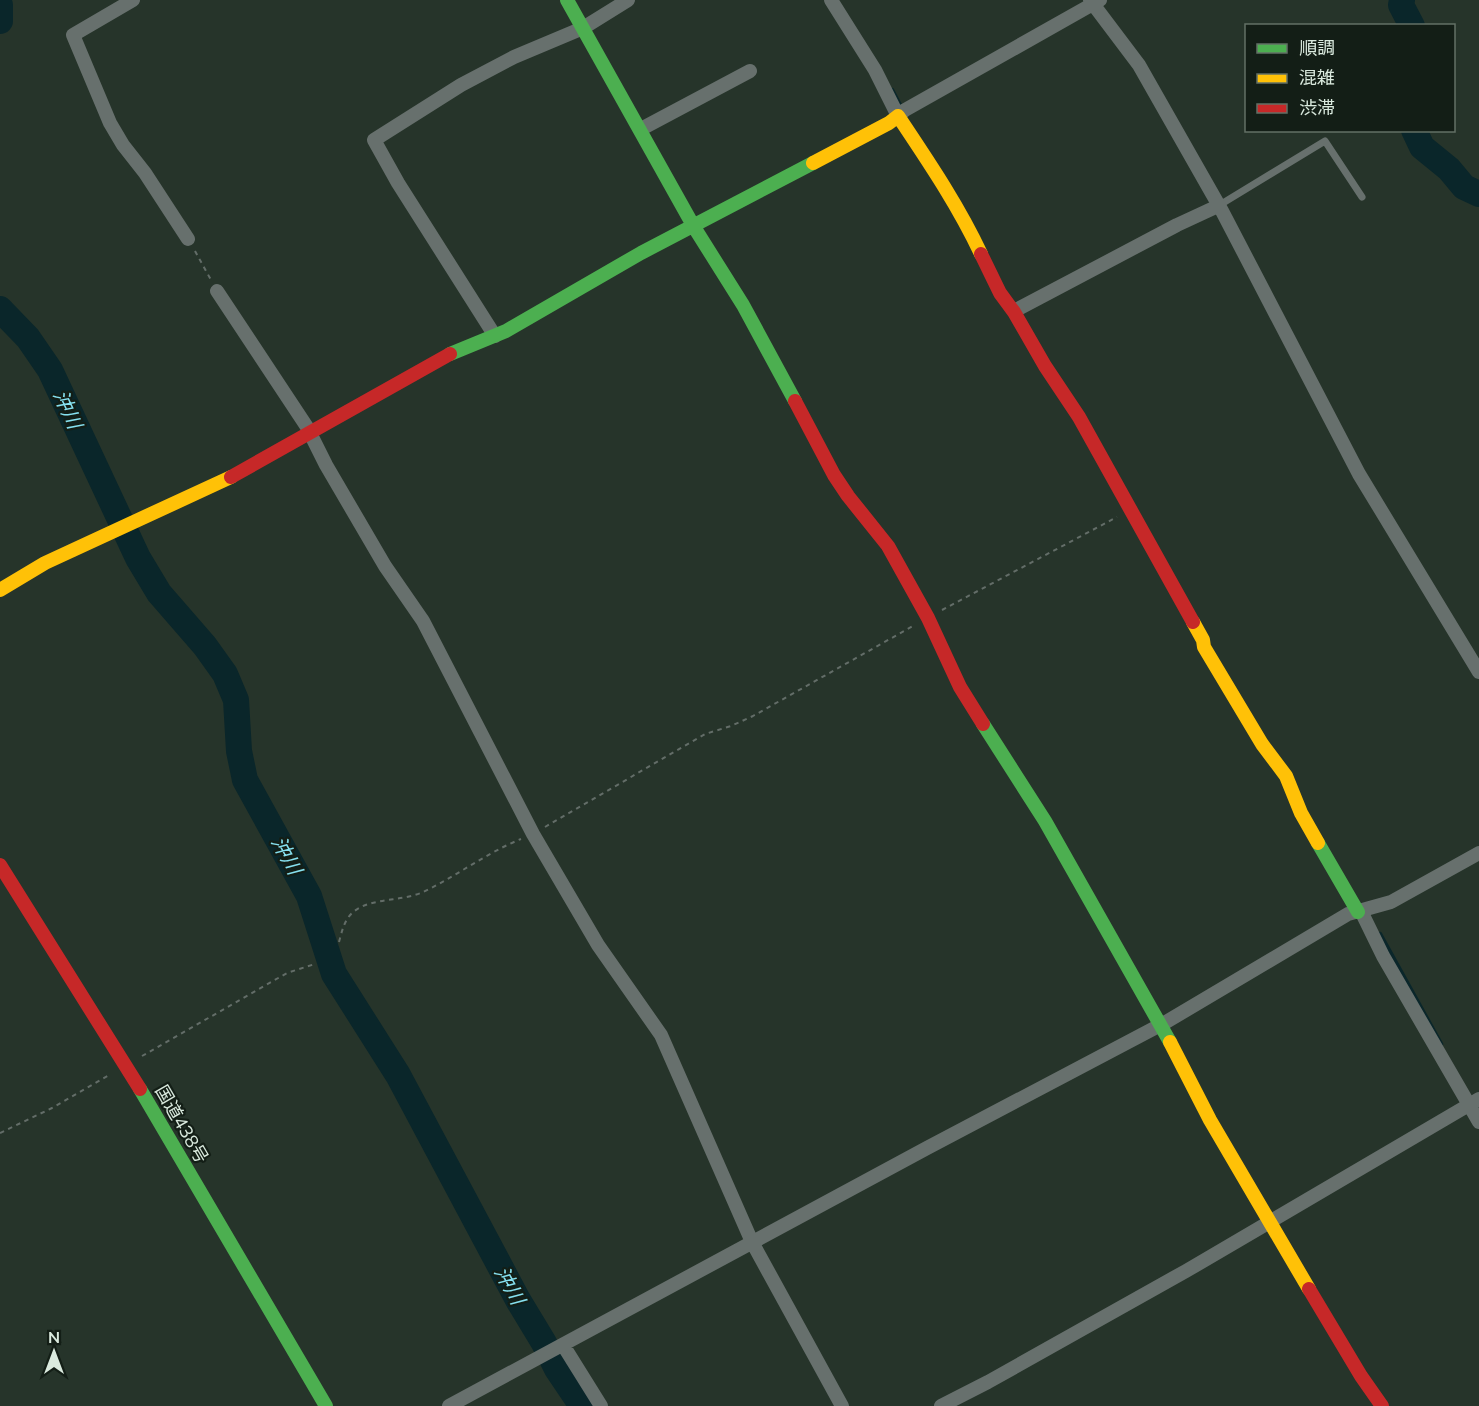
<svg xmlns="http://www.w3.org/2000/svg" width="1479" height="1406" font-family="Mulish,'Noto Sans JP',sans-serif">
  <rect width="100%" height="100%" fill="#26342a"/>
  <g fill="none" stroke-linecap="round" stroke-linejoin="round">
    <!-- stream -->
    <path stroke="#0a262a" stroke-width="4.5" d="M892,90L902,109
      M1380,934L1441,1044"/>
    <!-- river -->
    <path stroke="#0a262a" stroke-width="26" d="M1402,0L1401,5L1412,26
      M0,5V21
      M1414,130L1422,147L1449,169L1464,187L1479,194
      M0,309L28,338L50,370L138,558L159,593L205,646L225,674L236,700L239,751L245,780L309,896L334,974L398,1075L518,1300L544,1343L557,1369L582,1406"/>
    <!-- path -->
    <path stroke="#636d68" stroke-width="2" stroke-dasharray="4.5 4.5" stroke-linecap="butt" d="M195,251L211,280
      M942,610L1117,517
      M545,827L705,734L731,726L753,716L913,626
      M339,942C342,931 344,921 352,913C370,897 401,902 423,892C457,876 486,853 521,839
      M142,1056L287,973L315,964
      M0,1133L52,1108L109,1075"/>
    <!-- lane -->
    <path stroke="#67706d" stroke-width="7" d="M1218,206L1325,141L1362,197"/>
    <!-- street -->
    <path stroke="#67706d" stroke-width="14" d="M133,0L73,35L110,123L123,145L145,173L188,239
      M831,0L875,70L898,116L905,110L1100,0
      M1090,0L1139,65L1222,211L1359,474L1479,672
      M641,129L750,71
      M217,291L307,427L326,465L385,566L423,621L533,834L598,945L661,1035L752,1242L842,1406
      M1016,310L1177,225L1218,206
      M495,336L398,183L374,140L461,85L514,57L583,28L628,0
      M1361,911L1383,956L1479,1122
      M563,1345L601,1406
      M449,1406L927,1148L1166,1022L1348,914L1391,902L1479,853
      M941,1406L988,1382L1186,1271L1479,1099"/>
    <!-- fast -->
    <path stroke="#4caf50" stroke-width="14" d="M567,0L694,227L743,305L795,401
      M450,354L506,331L641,253L813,163
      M983,724L1045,821L1170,1042
      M1318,843L1358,912
      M140,1089L326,1406"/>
    <!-- slow -->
    <path stroke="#ffc107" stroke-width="14" d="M813,163L889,123L898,116C928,161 958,205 981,254
      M0,590L45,563L231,477
      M1193,622L1203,640L1204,647L1262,744L1286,776L1301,813L1318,843
      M1170,1042L1210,1120L1309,1289"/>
    <!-- jam -->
    <path stroke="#c62828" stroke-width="14" d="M981,254L1000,293L1014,312L1045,366L1079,417L1193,622
      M795,401L834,475L848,496L888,546L928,618L960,687L983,724
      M231,477L450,354
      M0,865L140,1089
      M1309,1289L1361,1376L1382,1406"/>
  </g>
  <g text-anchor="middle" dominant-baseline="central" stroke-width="4.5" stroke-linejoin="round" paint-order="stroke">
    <!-- street labels -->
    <g font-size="18" fill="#daeade" stroke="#131e16">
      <text transform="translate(182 1124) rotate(60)">国道438号</text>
    </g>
    <!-- water labels -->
    <g font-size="20" font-style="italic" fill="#86e1f0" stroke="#131e16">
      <text transform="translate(68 409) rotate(65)">沖川</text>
      <text transform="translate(287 855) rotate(61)">沖川</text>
      <text transform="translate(510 1285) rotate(61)">沖川</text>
    </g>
  </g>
  <!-- legend -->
  <rect x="1245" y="24" width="210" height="108" fill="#131e16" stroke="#637066" stroke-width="1.5"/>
  <rect x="1257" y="44" width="30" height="9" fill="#4caf50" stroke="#637066" stroke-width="1.5"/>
  <text x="1299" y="54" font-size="18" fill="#daeade">順調</text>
  <rect x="1257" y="74" width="30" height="9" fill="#ffc107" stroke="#637066" stroke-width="1.5"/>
  <text x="1299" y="84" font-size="18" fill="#daeade">混雑</text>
  <rect x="1257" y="104" width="30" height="9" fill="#c62828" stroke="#637066" stroke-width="1.5"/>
  <text x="1299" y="114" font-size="18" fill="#daeade">渋滞</text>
  <!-- north arrow -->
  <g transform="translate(54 1352)" stroke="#131e16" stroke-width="4.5" paint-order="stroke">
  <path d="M0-4.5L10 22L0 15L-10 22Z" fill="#daeade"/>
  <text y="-9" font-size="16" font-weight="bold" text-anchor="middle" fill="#daeade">N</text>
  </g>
</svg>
